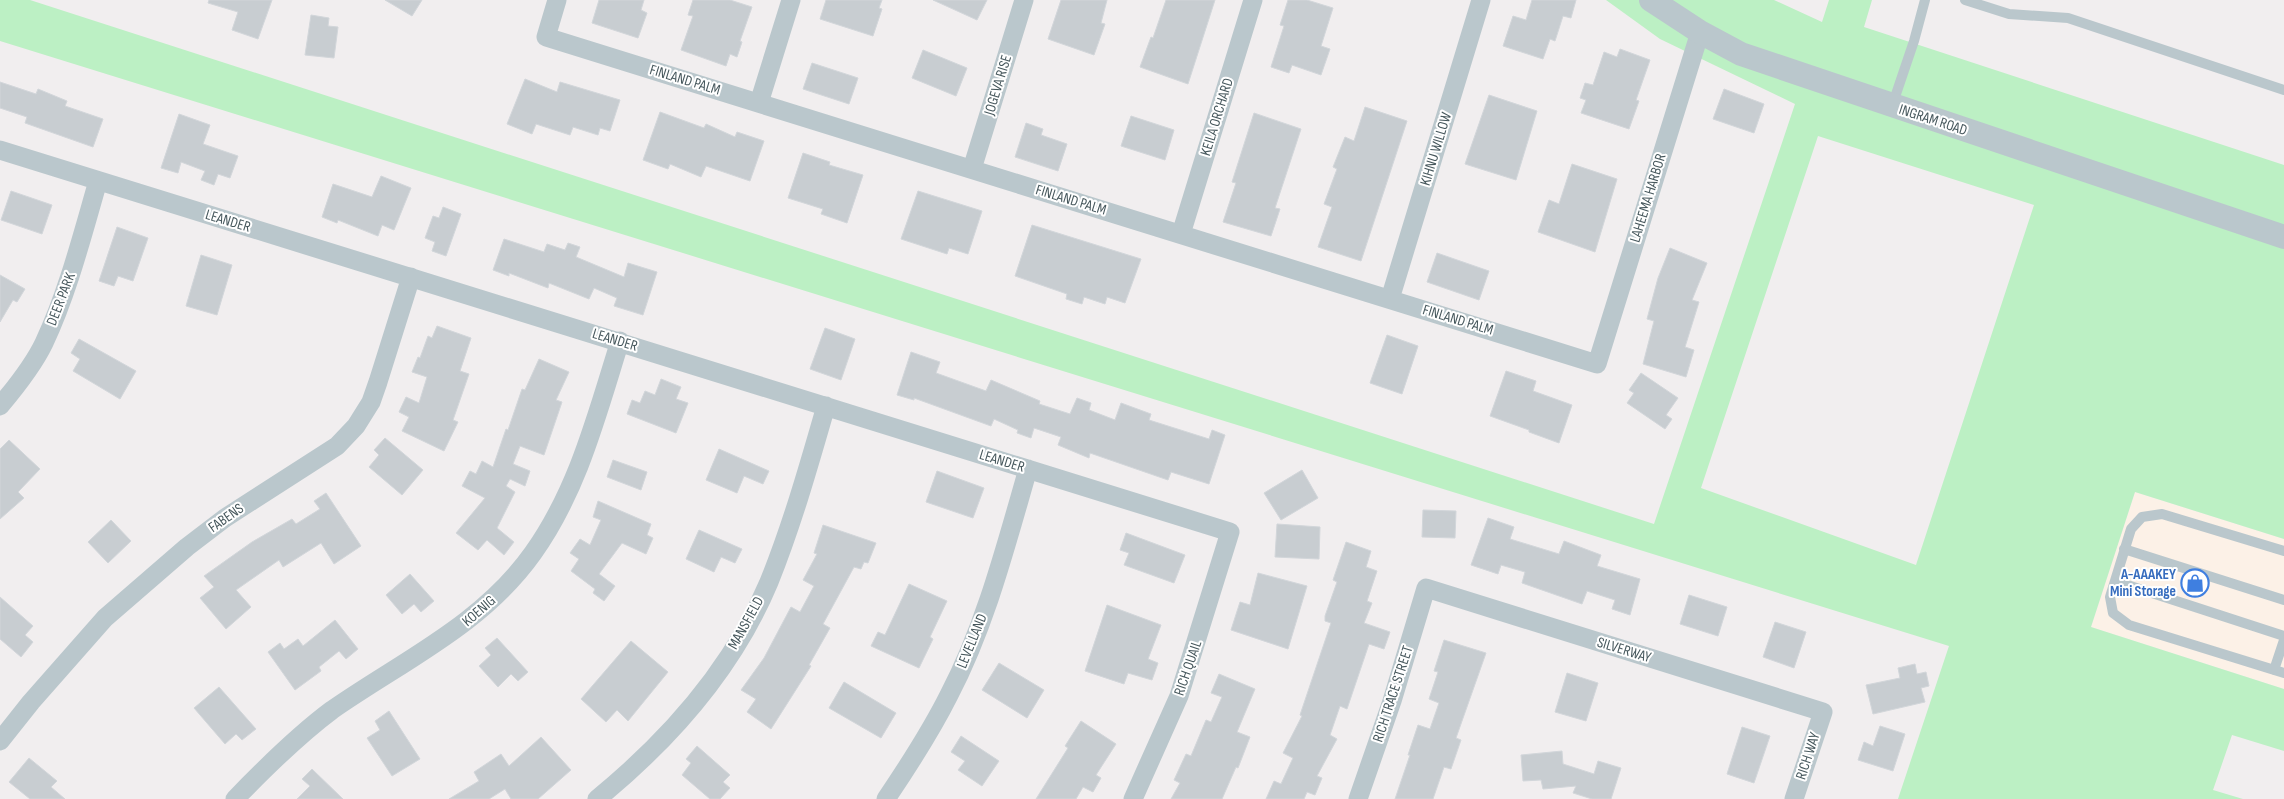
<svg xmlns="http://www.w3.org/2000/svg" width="2284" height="799" font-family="'Sofia Sans Condensed',sans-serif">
  <rect width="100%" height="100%" fill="#f1eeef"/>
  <!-- commercial -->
  <path fill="#fcf1e7" d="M2135,492L2284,539V689L2091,627Z"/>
  <!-- green -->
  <path fill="#bcf0c4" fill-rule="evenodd" d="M0,0H30L1654,524L1795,104L1660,39L1606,0H1774L1822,22L1829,0H1872L1864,27L2284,165V539L2135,492L2091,627L2284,689V751L2232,735L2213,790L2243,799H1898L1949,646L0,41ZM1818,136L2034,205L1916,565L1701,488Z"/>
  <!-- building -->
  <path fill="#c8cdd1" stroke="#d2d6da" d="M209,0H272L258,39L232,30L238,12L208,3Z
    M385,0H422L412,16Z
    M599,0H644L641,10L647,13L638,38L592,23Z
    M693,0H730L752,7L740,41L742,42L737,57L730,54L726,66L681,50L693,16L688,15Z
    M826,0H882L879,8L882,9L873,36L820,19Z
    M933,0H987L977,20Z
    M1061,0H1107L1101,23L1105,24L1094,55L1048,39Z
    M1166,0H1215L1188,84L1140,67L1151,37L1153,38Z
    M1288,0H1307L1333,8L1321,46L1330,49L1321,75L1292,65L1289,73L1271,67L1284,26L1280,25Z
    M1532,0H1576L1571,18L1563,16L1555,41L1550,39L1543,59L1503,46L1513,16L1526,20Z
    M311,15L329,18L328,26L338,27L334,58L305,55Z
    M1620,49L1650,60L1636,100L1639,101L1629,129L1581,113L1586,100L1580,98L1585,83L1593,85L1604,52L1617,57Z
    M923,50L967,68L956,96L912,78Z
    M812,63L858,78L849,104L803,89Z
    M525,79L557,92L560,82L620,100L610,131L600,128L598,135L573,127L570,135L536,124L532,134L507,124Z
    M0,82L36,94L38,89L67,101L65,106L103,119L93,147L25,123L27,117L0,108Z
    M1724,89L1764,104L1754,133L1713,119Z
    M1489,95L1537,111L1516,180L1465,164Z
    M1365,107L1407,121L1361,261L1318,247L1332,207L1324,204L1337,169L1333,167L1345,137L1354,141Z
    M660,112L704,128L706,124L735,137L737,132L764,141L750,181L706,166L701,177L670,164L668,169L643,160Z
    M1254,113L1301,129L1275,208L1280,209L1271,236L1223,222L1236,183L1232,182Z
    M179,114L210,125L203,144L238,156L230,178L218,174L214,185L201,180L205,171L181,162L178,173L161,168Z
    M1131,116L1174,130L1165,160L1121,146Z
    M1026,123L1043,129L1041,135L1067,144L1058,171L1015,157Z
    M803,153L830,162L829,165L863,175L847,223L821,214L823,209L788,198Z
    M1572,164L1617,179L1595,252L1538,232L1549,200L1559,204Z
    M381,176L411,188L394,230L382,225L378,236L338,220L337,223L322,217L333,184L372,197Z
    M11,191L52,205L42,234L1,220Z
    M918,191L982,211L968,254L949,248L947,254L901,239Z
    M443,207L461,214L446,256L432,251L435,242L425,238L433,216L439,218Z
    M1032,225L1141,259L1125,303L1107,297L1105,304L1084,297L1082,304L1066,299L1067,294L1015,276Z
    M117,227L148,238L133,281L118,276L114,286L99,281Z
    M504,239L544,252L547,244L565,250L568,243L580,247L576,257L624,277L628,263L657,272L643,315L614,306L617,298L594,288L589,299L549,283L548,288L509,273V276L493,270Z
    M1670,248L1707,263L1692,300L1699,302L1685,347L1694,350L1686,377L1643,364L1654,321L1647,319L1658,278Z
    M1437,253L1489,271L1479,300L1427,282Z
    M201,255L232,265L217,315L186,306Z
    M0,275L25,289L17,302L13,300L0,322Z
    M437,326L471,338L460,371L469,374L453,420L458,422L444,451L402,431L409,417L399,412L406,397L419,403L427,377L412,372L418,357L420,358L428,336L432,338Z
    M825,328L855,339L841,380L810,369Z
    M1387,335L1418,346L1402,394L1370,383Z
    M79,339L136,371L120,399L73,371L80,359L71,353Z
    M911,352L940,362L936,373L986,391L991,380L1040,401L1039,404L1070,414L1077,398L1091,403L1089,410L1115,420L1121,403L1151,414L1149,420L1209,439L1212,430L1225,435L1209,484L1171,472L1168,480L1090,453L1089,458L1058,445L1061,437L1034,428L1031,438L1017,433L1018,430L994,419L991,426L914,398V400L897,395Z
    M539,359L569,372L556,400L562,402L544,455L520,446L513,464L530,471L525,486L510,479L506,486L515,492L497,528L514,542L504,555L487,540L478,550L456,533L485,498L462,486L470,471L476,474L482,461L493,467L506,429L508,430L522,389L525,390Z
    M1506,371L1536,381L1533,391L1572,405L1559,443L1529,432V430L1490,416Z
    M1641,373L1678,398L1666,415L1672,419L1665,429L1627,403L1634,393L1629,390Z
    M661,379L681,387L676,399L688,403L676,433L627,414L632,400L640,403L645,391L655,395Z
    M385,438L423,470L402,495L369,467L379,455L374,450Z
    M9,440L40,469L18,492L24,498L0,519V449Z
    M719,449L769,471L763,484L744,476L737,493L706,480Z
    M613,460L647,472L641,490L607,477Z
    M1302,470L1318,498L1281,520L1264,493Z
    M937,471L984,488L973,518L926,502Z
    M326,493L361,546L334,564L321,543L283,567L279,560L236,590L251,607L226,629L200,598L214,587L204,576L252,542L292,519L296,524L320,509L314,501Z
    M598,501L651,524L647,535L653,538L646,554L622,543L599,574L615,586L604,601L593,593L595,589L571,571L579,559L570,553L580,539L590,545L601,520L593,517Z
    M1423,510L1456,511L1455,538L1422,537Z
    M1488,518L1514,527L1510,539L1559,554L1564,541L1601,555L1597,566L1640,579L1630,615L1612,609L1615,600L1587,591L1582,604L1522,583L1525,572L1501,565L1498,574L1471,565Z
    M111,520L131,541L108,563L88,542Z
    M1277,524L1320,527L1319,559L1275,557Z
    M823,525L876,543L868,563L864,562L861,569L854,567L823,624L830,628L809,665L811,666L771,729L747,712L756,699L741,690L764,658L791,607L800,612L814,586L803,580L817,554L814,553Z
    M699,530L742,549L735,563L721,557L714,572L686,559Z
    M1126,533L1185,555L1174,583L1124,565L1129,553L1120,550Z
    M1346,542L1371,551L1366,567L1377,571L1367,601L1372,603L1364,623L1390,632L1384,649L1369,644L1347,709L1340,706L1330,735L1337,739L1317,776L1322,778L1315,795L1307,792L1304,799H1266L1274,781L1281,784L1293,758L1283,753L1302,716L1300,715L1331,623L1325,621V616L1337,582L1333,580Z
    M1258,573L1307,586L1288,649L1231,630L1240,602L1250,605Z
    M410,574L434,601L421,612L414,604L402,614L386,595Z
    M909,584L947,601L930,637L933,639L919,668L871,646L878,632L885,635Z
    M1689,595L1727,607L1718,636L1680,624Z
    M0,597L33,626L25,635L33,642L21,657L0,639Z
    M1107,605L1161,625L1148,659L1158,663L1152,680L1128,673L1124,684L1085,671Z
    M335,620L358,649L346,659L339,651L319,667L321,671L295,690L268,652L280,643L284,649L298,639L303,646Z
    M1775,622L1806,632L1794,668L1763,657Z
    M497,638L528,672L518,681L511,674L498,687L479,666L491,655L485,648Z
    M1444,640L1486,653L1456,738L1461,740L1451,769L1444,767L1433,799H1395L1410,755H1408L1418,725L1430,729L1439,703L1429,699L1438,672L1434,671Z
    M631,641L668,672L628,721L617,710L606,722L581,699Z
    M999,663L1044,690L1027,718L982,690Z
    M1915,664L1917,674L1926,672L1929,686L1921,688L1925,702L1873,714L1866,685L1900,678L1898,668Z
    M1567,673L1598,683L1586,721L1555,712Z
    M1219,674L1255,689L1237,732L1250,737L1238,768L1236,767L1222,799H1171L1180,783L1174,780L1186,754L1191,756L1206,720L1211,722L1222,697L1211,693Z
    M844,682L896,713L881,738L829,708Z
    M219,687L256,729L242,740L236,734L225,744L194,708Z
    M389,711L420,759L392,776L367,738L380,730L375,721Z
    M1081,721L1116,744L1096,775L1101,778L1093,792L1083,787L1076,799H1036L1068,748L1065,746Z
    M1880,726L1905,734L1893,771L1858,760L1864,742L1873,746Z
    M1742,727L1770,736L1754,783L1727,774Z
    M961,736L999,761L982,786L958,770L965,761L951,752Z
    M541,737L571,770L538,799H511L505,789L489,799H449L479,781L474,772L501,754L509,766Z
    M697,746L730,775L723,782L730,788L720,799H710L682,775L691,763L686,759Z
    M1562,751L1563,764L1594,774L1598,761L1621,768L1611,799H1592L1573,793L1576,786L1543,789L1541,780L1523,781L1521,755Z
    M29,758L57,781L51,787L65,799H30L9,782Z
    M312,769L343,799H297L310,786L302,779Z"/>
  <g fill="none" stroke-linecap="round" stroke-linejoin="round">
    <!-- service -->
    <path stroke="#bac7cc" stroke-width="10" d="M1965,0L2009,14L2068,18L2284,90
      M1892,106L1914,41L1925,0
      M2124,549L2284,600
      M2284,551L2162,514L2142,517L2131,529L2110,597L2113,613L2129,625L2284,673
      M2115,581L2284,636
      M2274,670L2284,640"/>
    <!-- minor -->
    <path stroke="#bac7cc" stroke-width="19" d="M557,0L546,37L1597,364L1700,32
      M759,103L791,0
      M0,150L1230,532L1179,696L1133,799
      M972,169L1024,0
      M1181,234L1253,0
      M1390,299L1481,0
      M0,406C16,387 33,366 44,343C68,292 82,236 98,181
      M0,741L31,702L105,618L187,547L225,518L337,446L356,426L371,402L378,382L411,277
      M235,799C265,768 297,736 332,710C402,661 482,625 533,553C578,490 597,414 620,341
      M597,799C668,741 733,668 769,582C792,525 809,465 826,406
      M886,799C909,765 931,731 949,695C986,624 1006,545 1028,469
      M1358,799L1392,701L1426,588L1823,712L1794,799"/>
    <!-- tertiary -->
    <path stroke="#bac7cc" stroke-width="24" d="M1651,0L1700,32L1741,54L2284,237"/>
  </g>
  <!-- icons -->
  <defs>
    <g id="shop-ring" transform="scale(1.4375)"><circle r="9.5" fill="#fff" stroke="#3f7fe0" stroke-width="1.5"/><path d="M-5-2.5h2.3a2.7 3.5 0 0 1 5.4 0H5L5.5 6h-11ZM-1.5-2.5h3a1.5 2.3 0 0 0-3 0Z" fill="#3f7fe0"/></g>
  </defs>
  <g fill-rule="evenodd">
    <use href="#shop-ring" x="2195" y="583"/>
  </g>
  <g text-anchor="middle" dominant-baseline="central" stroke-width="4" stroke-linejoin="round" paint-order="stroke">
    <!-- street labels -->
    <g font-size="15" fill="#46575c" stroke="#fff">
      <text transform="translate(685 80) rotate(17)">FINLAND PALM</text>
      <text transform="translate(998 85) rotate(-73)">JOGEVA RISE</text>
      <text transform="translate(1217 117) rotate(-73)">KEILA ORCHARD</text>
      <text transform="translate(1933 120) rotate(18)">INGRAM ROAD</text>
      <text transform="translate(1436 149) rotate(-73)">KIHNU WILLOW</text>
      <text transform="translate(1648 198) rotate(-73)">LAHEEMA HARBOR</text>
      <text transform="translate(1071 200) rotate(17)">FINLAND PALM</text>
      <text transform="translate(228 221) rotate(17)">LEANDER</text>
      <text transform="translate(61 299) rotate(-69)">DEER PARK</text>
      <text transform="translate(1458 320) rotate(17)">FINLAND PALM</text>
      <text transform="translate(615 340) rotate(17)">LEANDER</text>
      <text transform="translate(1002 461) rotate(17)">LEANDER</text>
      <text transform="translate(226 518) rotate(-35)">FABENS</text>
      <text transform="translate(479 611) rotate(-41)">KOENIG</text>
      <text transform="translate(746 623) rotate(-61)">MANSFIELD</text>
      <text transform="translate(972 641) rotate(-68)">LEVELLAND</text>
      <text transform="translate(1624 650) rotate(17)">SILVERWAY</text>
      <text transform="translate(1188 668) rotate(-71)">RICH QUAIL</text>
      <text transform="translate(1393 694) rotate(-72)">RICH TRACE STREET</text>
      <text transform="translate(1808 756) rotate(-72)">RICH WAY</text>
    </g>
    <!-- shop labels -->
    <g font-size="15" font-weight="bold" fill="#366cbe" stroke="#fff" text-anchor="end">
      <text x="2176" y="574">A-AAAKEY<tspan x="2176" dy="17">Mini Storage</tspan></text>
    </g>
  </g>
</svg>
